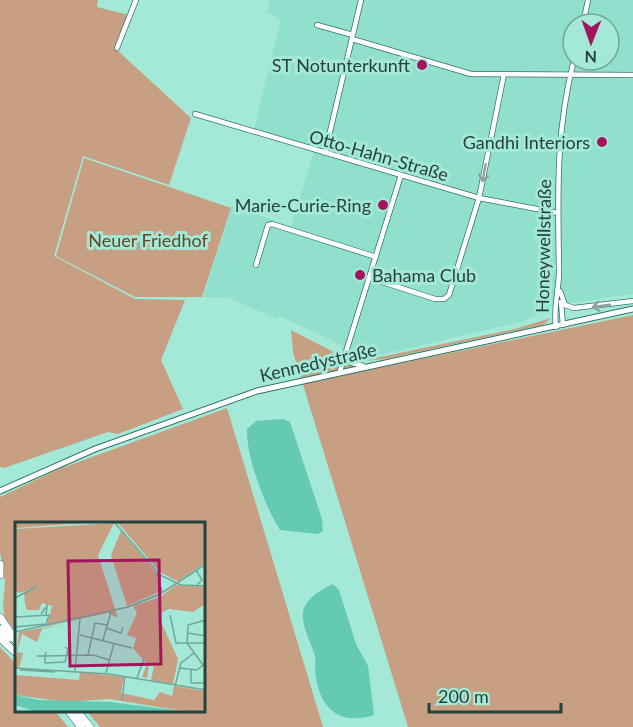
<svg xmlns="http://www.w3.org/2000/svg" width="633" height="727" font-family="Lato,sans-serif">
  <rect width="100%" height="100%" fill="#a4e9d8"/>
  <!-- built -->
  <path fill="#90e0cd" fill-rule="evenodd" d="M270,0H633V294L551,306L542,314L521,322L363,359L341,349L342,345L279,316L277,319L229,298L203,297L232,206L291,226L315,148L254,130L281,19L267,12ZM573,24H609V60H573Z"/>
  <!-- green -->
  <path fill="#c79f82" d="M0,0H98L97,7L129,15L117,50L191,118L169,185L83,156L54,256L135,299L185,300L161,360L183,409L118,434L108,432L4,468L0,467Z
    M84,158L231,208L202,297H135L56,256Z
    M633,315V727H408L293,352L291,330L351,361H361L515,329L551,318L543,325L385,359L355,362L368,370Z
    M227,408L323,727H100L87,711L204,710V523H16V632L5,618L3,606L5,582L0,552V497L59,469Z
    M0,647L16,664V710L55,711L68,727H0Z"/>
  <!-- water -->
  <path fill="#65cab4" d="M283,419L290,422L322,519L323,531L318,534L280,530C265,506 246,457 247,429L256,421Z
    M333,584L339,590L356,644L368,666L374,715C336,727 318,705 315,670C315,665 316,661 315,656C311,643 301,625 303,612C306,598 321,590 333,584Z"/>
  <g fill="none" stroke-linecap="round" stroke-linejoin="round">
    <!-- minor casing -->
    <g stroke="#2f7466" stroke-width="6">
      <path id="minor" d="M583,24L588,0
        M317,25L353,35
        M352,39L471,74L633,75
        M117,48L136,0
        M195,114L479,198L558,213
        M325,153L361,0
        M256,265L268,225L272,224L376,257
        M370,278L435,299H444L449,295L479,198L504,74
        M560,291L565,305L574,308L633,301
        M561,302L563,325
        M556,327C553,308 559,290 559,271C558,197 555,133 574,60
        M345,356L349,362L363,366
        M340,371L401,175"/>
    </g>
    <!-- major casing -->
    <g stroke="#2f7466" stroke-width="7">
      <path id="major" d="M0,491L95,449L257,391L633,309"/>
    </g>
    <!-- highway casing -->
    <g stroke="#2f7466" stroke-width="8">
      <path id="highway" d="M0,564V575
        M0,617L16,641
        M0,629L10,638
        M0,638L16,653
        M68,710L81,727
        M76,710L90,727"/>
    </g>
    <!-- minor -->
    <use href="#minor" stroke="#fff" stroke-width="4.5"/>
    <!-- major -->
    <use href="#major" stroke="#fff" stroke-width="5"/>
    <!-- highway -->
    <use href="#highway" stroke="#fff" stroke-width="7"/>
  </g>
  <!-- one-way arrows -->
  <defs><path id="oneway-shaft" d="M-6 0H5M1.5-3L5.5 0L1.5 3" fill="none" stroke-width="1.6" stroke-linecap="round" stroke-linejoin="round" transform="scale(1.5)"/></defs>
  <g stroke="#92a09e">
    <use href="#oneway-shaft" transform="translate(484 173) rotate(101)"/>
    <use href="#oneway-shaft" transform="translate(601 306) rotate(172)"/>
  </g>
  <!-- markers -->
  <g fill="#a2155c" stroke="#a4e9d8" stroke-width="2">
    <circle cx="422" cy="65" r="6"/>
    <circle cx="602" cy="142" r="6"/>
    <circle cx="383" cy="205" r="6"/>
    <circle cx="360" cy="275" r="6"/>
  </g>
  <g text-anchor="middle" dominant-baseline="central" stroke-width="6" stroke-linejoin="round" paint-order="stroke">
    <!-- poi labels -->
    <g font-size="18" fill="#26423c" stroke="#a4e9d8" text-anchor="end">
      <text x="410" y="65">ST Notunterkunft</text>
      <text x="590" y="142">Gandhi Interiors</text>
      <text x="371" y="205">Marie-Curie-Ring</text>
      <text x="372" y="275" text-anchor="start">Bahama Club</text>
    </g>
    <!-- street labels -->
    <g font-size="18" fill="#26423c" stroke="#a4e9d8">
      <text transform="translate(379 155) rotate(16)">Otto-Hahn-Straße</text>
      <text transform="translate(543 246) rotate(-89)">Honeywellstraße</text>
      <text transform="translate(318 362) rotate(-13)">Kennedystraße</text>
    </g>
    <!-- park labels -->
    <g font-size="18" fill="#6e421f" stroke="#a4e9d8">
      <text x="148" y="240">Neuer Friedhof</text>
    </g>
  </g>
  <!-- overview -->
  <g transform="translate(15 522)">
    <rect width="190" height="190" fill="#a4e9d8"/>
    <path d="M0,0H84L0,6ZM102,0H187L190,2V41L163,59L158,57L145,50ZM99,1L83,33L103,96L93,91L32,104L37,84L27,81L24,88H12L10,82L9,70L24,64L4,71L0,69V7ZM106,9L144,54L146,69L112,84L96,33ZM161,63L190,65V82L178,90L154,87L146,91V100L163,137L158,162L136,158L139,144L134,143L132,156L127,155L132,142L118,126L121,116L112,113L122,91L118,84L145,75ZM50,102L27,107L22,120L7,112L2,130L8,131L4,146L0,145L4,110ZM65,150L109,155L106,171L139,178L145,170L157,174L159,164L190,169V188L174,190L94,177L51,180L0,173V153L64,158Z" fill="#c79f82"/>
    <path d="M0,173L24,178L95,180L174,190H22L0,183Z" fill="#65cab4"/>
    <path fill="none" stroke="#72a69a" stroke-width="1.5" d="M99,0L145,53L166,63L191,64M181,48L187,58L182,63M142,51L147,70M0,76L22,64M26,92L32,84L31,93M155,93L161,121H191M0,95L34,93L31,103M173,103L172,121L191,147M173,103L191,98M0,105L31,102M91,106L106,111L108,105M0,110L113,85L145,72L191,42M172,111L191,114M65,113L117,126M88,118L96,90M31,130L30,134L78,133L95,138M73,133L80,101L92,103M22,134H30V141L50,140L53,127L50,125M0,146L94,152L191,168M165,146L182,148L188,143M5,148L40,150M176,148V161H191M60,149L65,97M91,151L99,121M122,156L129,136M160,164L166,141L179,131M107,178L110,154"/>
    <path fill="#a2155c" fill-opacity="0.15" stroke="#a2155c" stroke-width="3" d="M144,38L146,142L55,144L53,39Z"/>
    <rect width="190" height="190" fill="none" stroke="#26423c" stroke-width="3"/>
  </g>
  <!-- north arrow -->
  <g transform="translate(591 42) rotate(181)"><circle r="28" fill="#a4e9d8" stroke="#72a69a" stroke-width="1.5"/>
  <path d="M0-4.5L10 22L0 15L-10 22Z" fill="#a2155c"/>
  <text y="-9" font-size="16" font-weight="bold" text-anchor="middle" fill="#26423c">N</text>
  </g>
  <!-- scale -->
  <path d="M429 703v9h132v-9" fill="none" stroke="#26423c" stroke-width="3"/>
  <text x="438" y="703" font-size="18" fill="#26423c" stroke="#a4e9d8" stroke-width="4.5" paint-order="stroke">200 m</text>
</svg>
